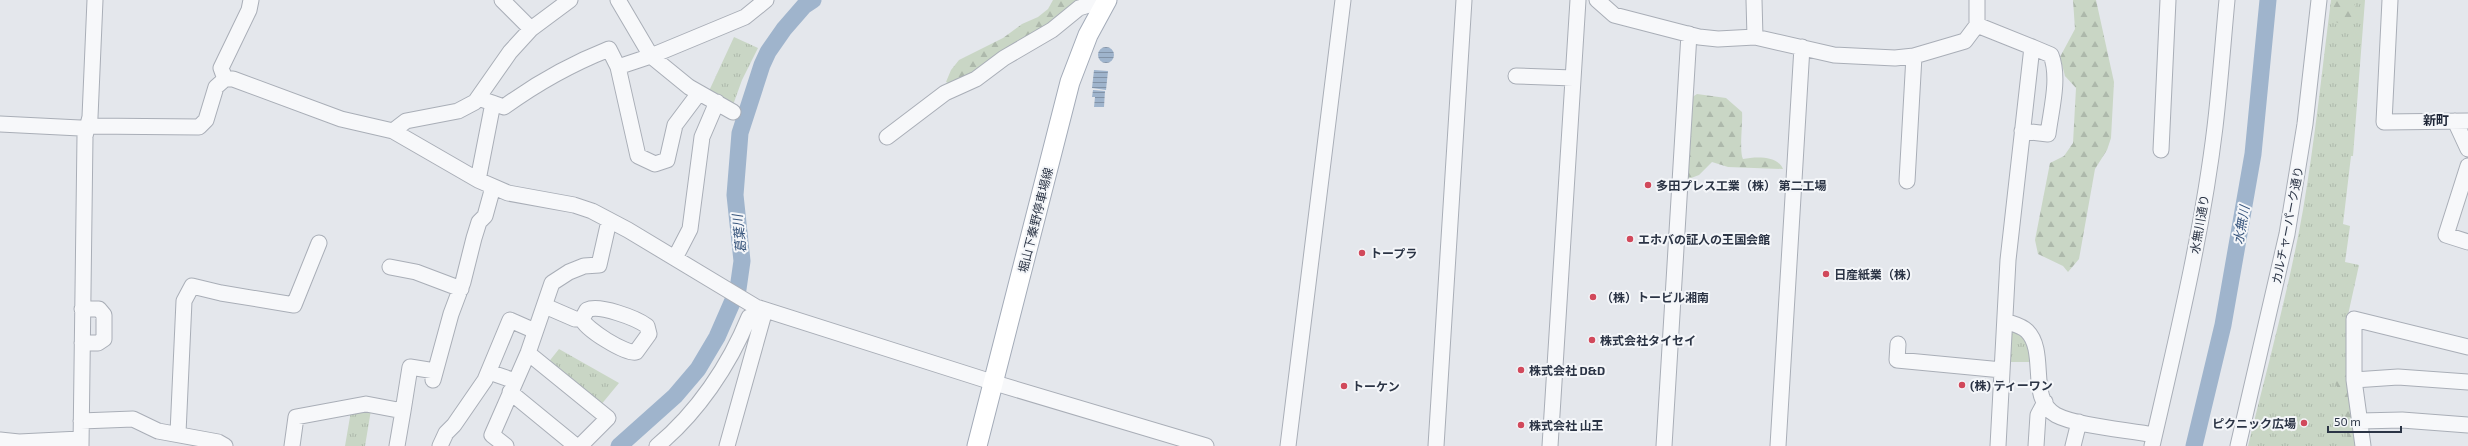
<svg xmlns="http://www.w3.org/2000/svg" width="2468" height="446" font-family="'Exo 2','Noto Sans JP',sans-serif">
  <defs>
    <pattern id="grass-tufts" width="24" height="20" patternUnits="userSpaceOnUse"><rect width="24" height="20" fill="#c9d6c5"/><path d="M3 7l-1-3M5 7V3M7 7l1-3M15 17l-1-3M17 17v-4M19 17l1-3" fill="none" stroke="#adb8ab"/></pattern>
    <pattern id="forest-firs" width="22" height="20" patternUnits="userSpaceOnUse"><rect width="22" height="20" fill="#c9d6c5"/><path d="M5 1l3.5 6h-7zM16 11l3.5 6h-7z" fill="#adb8ab"/></pattern>
    <pattern id="water-rules" width="6" height="5" patternUnits="userSpaceOnUse"><rect width="6" height="5" fill="#9fb4cc"/><path d="M0 2.5h6" fill="none" stroke="#8293a7"/></pattern>
  </defs>
  <rect width="100%" height="100%" fill="#e4e7ec"/>
  <!-- grass -->
  <path fill="url(#grass-tufts)" d="M2331,0H2365L2353,156H2351L2343,224L2350,226L2345,262L2359,265L2348,315L2347,380L2357,446H2248C2267,368 2289,289 2303,210C2315,140 2322,70 2331,0Z
    M734,37L758,48L742,80L733,105L709,91Z
    M2009,330C2026,334 2029,346 2031,362H2007Z
    M559,349L619,383L600,406L547,364Z
    M371,410L365,446H345L351,411Z"/>
  <!-- forest -->
  <path fill="url(#forest-firs)" d="M2330 11a13 13 0 1 1 26 0a13 13 0 1 1-26 0Z
    M1053,0H1080L1067,8L1045,26L952,85L946,82L951,70L959,60L1003,38L1022,24L1038,17L1048,9Z
    M2073,0H2096L2114,82L2111,138L2107,150L2095,169L2079,259L2068,272L2063,266L2038,254L2035,240L2050,163L2064,156L2073,143L2076,88L2065,76L2060,57L2075,29Z
    M1697,94L1726,98L1742,112C1743,122 1739,152 1743,159C1755,157 1777,155 1783,169L1728,167L1712,162L1699,175L1686,180L1690,124L1692,121L1689,113L1692,110L1691,98Z
    M2345,367L2349,369L2361,446H2349L2340,392L2331,376L2336,369Z"/>
  <!-- water -->
  <path fill="url(#water-rules)" d="M1098 55a8 8 0 1 1 16 0a8 8 0 1 1-16 0Z
    M1094,70L1108,71L1106,90L1092,88Z
    M1093,90L1105,91L1104,107H1094L1095,97H1092Z"/>
  <g fill="none" stroke-linecap="round" stroke-linejoin="round">
    <!-- river -->
    <path stroke="#9fb4cc" stroke-width="17" d="M619,446L675,396L698,369L717,337L738,289L742,261L735,195L740,133L762,65L768,52L784,29L804,6L813,0
      M2194,446L2223,325L2253,154L2268,0"/>
    <!-- minor casing -->
    <g stroke="#a9aeb7" stroke-width="17">
      <path id="minor" d="M502,0L531,29
        M618,0L651,56L689,87L733,112
        M1597,0L1614,15L1699,37L1718,39L1755,37L1834,55L1895,58L1914,56L1965,41L1977,25V0
        M1754,0L1755,37
        M2390,0L2384,122L2468,121
        M1977,25L2032,47L2008,260L1998,446
        M618,67L651,56L745,17L766,0
        M1516,76L1573,78
        M225,79L221,68L249,10L251,0
        M478,98L504,107C537,83 571,64 609,49L618,67L638,156L655,164L667,160L675,125L699,93
        M2455,121L2468,149
        M0,124L80,128L89,126L199,127L206,120L216,87L225,79H233L341,119L393,131L478,180L508,193L574,205L592,211L628,230L756,307L995,383L1206,446
        M393,131L406,121L458,111L475,102L510,52L531,29L570,0
        M2022,131L2048,134C2051,110 2060,78 2051,55L2032,47
        M887,137L945,93L976,79L1004,58L1052,30L1079,8L1105,0
        M2161,150L2168,0
        M2468,166L2446,235L2468,242
        M478,180L493,103
        M1907,181L1914,56
        M675,258L690,229L702,137L717,102
        M390,267L416,272L461,289
        M545,306L575,319H582C585,329 627,355 636,352L649,334L647,326C636,318 599,304 587,310L582,319
        M2005,321C2013,324 2021,325 2027,331C2048,352 2027,399 2056,415C2077,426 2129,430 2154,435
        M82,343H98L104,339V315L99,309H82
        M1898,344L1897,360L2002,370
        M528,353L608,418L580,446
        M489,372L515,381
        M433,380L451,314L463,282L474,238L479,222L485,216L493,187
        M2354,380L2398,377L2468,382
        M510,392L576,446
        M81,421L133,419L158,431L218,442L225,446
        M2360,421L2402,420L2468,425
        M178,433L184,301L192,286L221,293L294,305L319,243
        M0,440L19,442L80,439
        M81,446L85,136L90,117L95,0
        M292,446L296,417L366,404L403,411L410,367L435,371
        M397,446L403,411
        M440,446L446,433L454,425L485,380L510,320L535,331
        M506,446L492,435L528,353L552,283L569,272L584,266L599,265L609,221
        M657,446C697,413 729,366 749,317L765,310
        M727,446L765,310
        M1288,446L1343,0
        M1436,446L1464,0
        M1550,446L1578,0
        M1664,446L1689,34
        M1778,446L1802,47
        M2036,446L2038,415L2045,402
        M2073,446L2079,422
        M2152,446C2176,341 2202,235 2215,127C2220,85 2223,42 2227,0
        M2238,446L2287,234L2305,124L2319,0
        M2363,446L2354,380V319L2468,347"/>
    </g>
    <!-- major casing -->
    <g stroke="#a3abb8" stroke-width="21">
      <path id="major" d="M977,446L1070,82L1088,35L1107,0"/>
    </g>
    <!-- minor -->
    <use href="#minor" stroke="#f7f8fa" stroke-width="15"/>
    <!-- major -->
    <use href="#major" stroke="#fff" stroke-width="19"/>
  </g>
  <!-- markers -->
  <g fill="#d1495b" stroke="#f4f6f9" stroke-width="1.5">
    <circle cx="1648" cy="185" r="4"/>
    <circle cx="1630" cy="239" r="4"/>
    <circle cx="1362" cy="253" r="4"/>
    <circle cx="1826" cy="274" r="4"/>
    <circle cx="1593" cy="297" r="4"/>
    <circle cx="1592" cy="340" r="4"/>
    <circle cx="1521" cy="370" r="4"/>
    <circle cx="1962" cy="385" r="4"/>
    <circle cx="1344" cy="386" r="4"/>
    <circle cx="2304" cy="423" r="4"/>
    <circle cx="1521" cy="425" r="4"/>
  </g>
  <g text-anchor="middle" dominant-baseline="central" stroke-width="4" stroke-linejoin="round" paint-order="stroke">
    <!-- poi labels -->
    <g font-size="12" font-weight="bold" fill="#2b3445" stroke="#f4f6f9" text-anchor="start">
      <text x="1656" y="185">多田プレス工業（株） 第二工場</text>
      <text x="1638" y="239">エホバの証人の王国会館</text>
      <text x="1370" y="253">トープラ</text>
      <text x="1834" y="274">日産紙業（株）</text>
      <text x="1601" y="297">（株）トービル湘南</text>
      <text x="1600" y="340">株式会社タイセイ</text>
      <text x="1529" y="370">株式会社 D&amp;D</text>
      <text x="1970" y="385">(株) ティーワン</text>
      <text x="1352" y="386">トーケン</text>
      <text x="2296" y="423" text-anchor="end">ピクニック広場</text>
      <text x="1529" y="425">株式会社 山王</text>
    </g>
    <!-- street labels -->
    <g font-size="12" fill="#2b3445" stroke="#f4f6f9">
      <text transform="translate(1035 220) rotate(-76)">堀山下秦野停車場線</text>
      <text transform="translate(2199 224) rotate(-80)">水無川通り</text>
      <text transform="translate(2287 225) rotate(-79)">カルチャーパーク通り</text>
    </g>
    <!-- neighbourhood labels -->
    <g font-size="13" font-weight="bold" fill="#1d2536" stroke="#f4f6f9">
      <text x="2436" y="120">新町</text>
    </g>
    <!-- water labels -->
    <g font-size="13" font-style="italic" fill="#34527a" stroke="#f4f6f9">
      <text transform="translate(2241 225) rotate(-80)">水無川</text>
      <text transform="translate(739 234) rotate(-96)">葛葉川</text>
    </g>
  </g>
  <!-- scale -->
  <path d="M2328 426v6h73v-6" fill="none" stroke="#2b3445" stroke-width="2"/>
  <text x="2334" y="426" font-size="12" fill="#2b3445" stroke="#f4f6f9" stroke-width="3" paint-order="stroke">50 m</text>
</svg>
